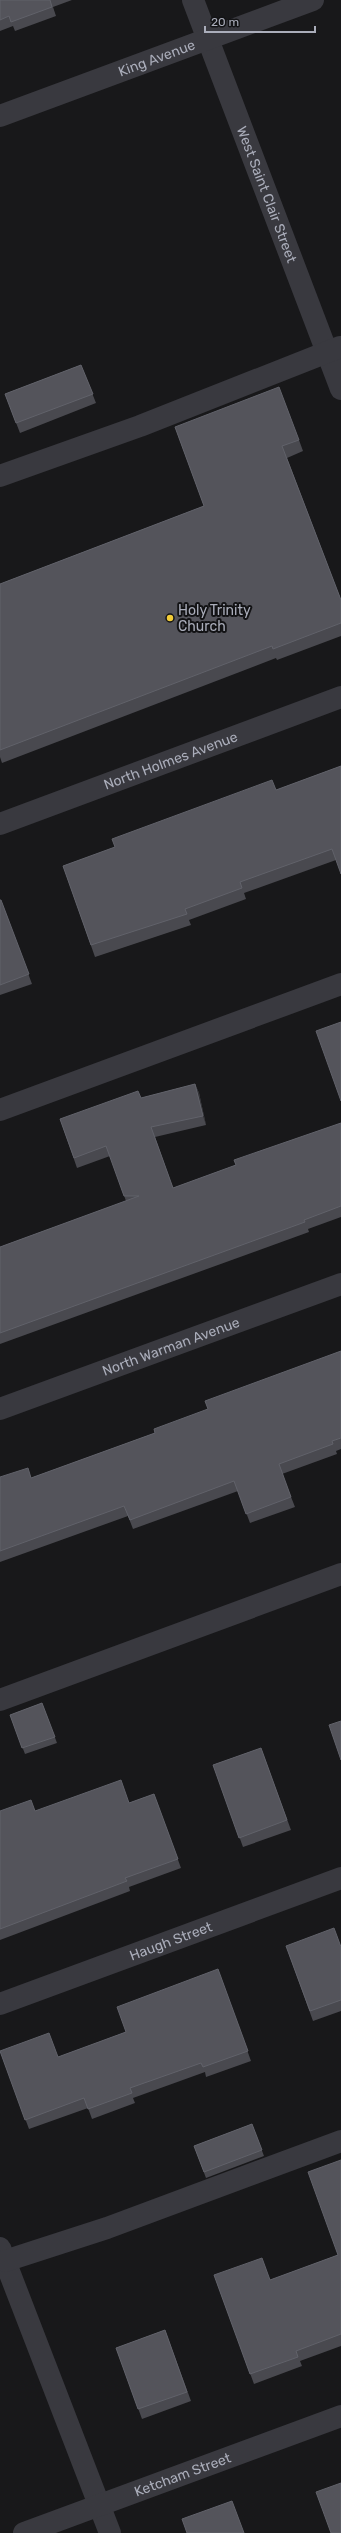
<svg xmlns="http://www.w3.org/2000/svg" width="341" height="2533" font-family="Rubik,sans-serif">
  <rect width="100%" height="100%" fill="#18181a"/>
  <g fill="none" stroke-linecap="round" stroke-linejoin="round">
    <!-- minor -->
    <g stroke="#39393f" stroke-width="22">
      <path id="s1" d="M193,0L341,389"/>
      <path id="s2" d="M0,116L313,0"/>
      <path d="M0,476L140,426L340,347"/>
      <path id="s3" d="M0,824L341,697"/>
      <path d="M0,1110L341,984"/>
      <path id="s4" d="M0,1409L341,1284"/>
      <path d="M0,1700L341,1574"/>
      <path id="s5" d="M0,2004L341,1878"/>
      <path d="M0,2248L110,2533"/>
      <path d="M5,2261L107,2228L341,2141"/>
      <path id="s6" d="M24,2533L341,2416"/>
    </g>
  </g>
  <!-- wall -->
  <path fill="#49494f" d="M0,0H72L53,7L56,16L15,31L13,26L0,31Z
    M81,365L96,403L20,433L5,394Z
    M175,427L299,440L303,451L287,458L341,600V636L277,660L276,658L2,763L0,757V584L204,506Z
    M341,766L336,860L244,893L246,899L189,920L191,925L95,957L63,866L276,790Z
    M0,900H1L32,984L0,995Z
    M195,1084L199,1093L206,1125L155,1137L173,1188L236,1165L341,1123V1217L308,1229L309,1232L0,1344V1247L126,1201L110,1156L77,1168L60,1119Z
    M341,1351V1449L336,1451L337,1454L282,1474L295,1507L250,1523L238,1491L133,1529L128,1516L0,1562V1477L31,1478L155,1433Z
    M42,1703L57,1743L25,1754L10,1715Z
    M261,1748L291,1830L243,1847L213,1765Z
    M154,1794L181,1868L129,1887L130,1891L0,1940V1811H35L129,1803Z
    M286,1946L341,1947V2011L313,2021Z
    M218,1969L251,2061L206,2077L205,2072L133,2098L135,2103L92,2119L88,2108L29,2129L0,2051L58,2057L126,2032Z
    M252,2124L264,2156L206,2178L194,2146Z
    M341,2160V2346L300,2361L302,2366L254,2384L214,2275L270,2280L338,2255Z
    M165,2330L191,2401L142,2419L116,2348Z"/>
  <!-- shaded-wall -->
  <path fill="#313135" d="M195,1084L199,1093L206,1125L203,1116Z"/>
  <!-- building -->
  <path fill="#54545b" stroke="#61626a" d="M0,0H50L52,7L11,22L9,16L0,20Z
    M81,365L93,394L16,423L5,394Z
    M279,387L299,440L282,446L341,600V623L273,649L272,646L0,750V584L204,506L175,427Z
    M341,766V874L332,849L240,882L242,888L185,909L187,914L91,945L63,866L115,847L112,839L272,780L276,790Z
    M0,900H1L29,974L0,985Z
    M341,1022V1101L316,1031Z
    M195,1084L203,1116L151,1127L173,1188L236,1165L234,1160L341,1123V1206L304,1220L305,1222L0,1333V1247L139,1196H124L106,1146L74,1158L60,1119L138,1091L141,1098Z
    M341,1351V1438L332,1441L333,1444L279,1464L291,1497L246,1514L234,1481L130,1520L124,1506L0,1551V1477L28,1468L31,1478L155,1433L154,1429L208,1409L205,1401Z
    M42,1703L55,1737L22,1748L10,1715Z
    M341,1721V1760L329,1725Z
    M261,1748L287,1820L239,1838L213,1765Z
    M121,1780L129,1803L154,1794L178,1859L125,1878L127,1881L0,1929V1811L31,1800L35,1811Z
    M334,1928L341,1947V2000L310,2011L286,1946Z
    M218,1969L248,2051L203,2067L201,2063L130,2088L132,2093L88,2109L84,2098L25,2120L0,2051L49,2033L58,2057L126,2032L117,2007Z
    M252,2124L262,2150L204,2172L194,2146Z
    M341,2160V2334L296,2351L298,2357L250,2374L214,2275L262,2258L270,2280L338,2255L308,2172Z
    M165,2330L187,2392L138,2409L116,2348Z
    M341,2483V2533H331L316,2492Z
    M232,2501L244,2533H187L182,2519Z"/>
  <!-- markers -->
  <circle fill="#f2cc38" stroke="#131315" stroke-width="1.5" cx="170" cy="618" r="4"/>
  <g text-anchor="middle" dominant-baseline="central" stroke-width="4" stroke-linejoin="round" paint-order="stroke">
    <!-- street labels -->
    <g font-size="14" fill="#aaadba" stroke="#131315">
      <text stroke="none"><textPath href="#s2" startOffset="167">King Avenue</textPath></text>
      <text stroke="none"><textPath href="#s1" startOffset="208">West Saint Clair Street</textPath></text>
      <text stroke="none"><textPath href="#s3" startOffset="182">North Holmes Avenue</textPath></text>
      <text stroke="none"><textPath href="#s4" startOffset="182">North Warman Avenue</textPath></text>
      <text stroke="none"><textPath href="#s5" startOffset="182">Haugh Street</textPath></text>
      <text stroke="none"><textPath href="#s6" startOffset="169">Ketcham Street</textPath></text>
    </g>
    <!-- poi labels -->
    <g font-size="14" fill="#aaadba" stroke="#131315" text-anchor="start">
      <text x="178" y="610">Holy Trinity<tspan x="178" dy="16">Church</tspan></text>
    </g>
  </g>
  <!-- scale -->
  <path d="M205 26v6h110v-6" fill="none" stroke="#aaadba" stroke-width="2"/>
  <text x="211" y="26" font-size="12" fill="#aaadba" stroke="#131315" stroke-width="3" paint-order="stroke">20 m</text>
</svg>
